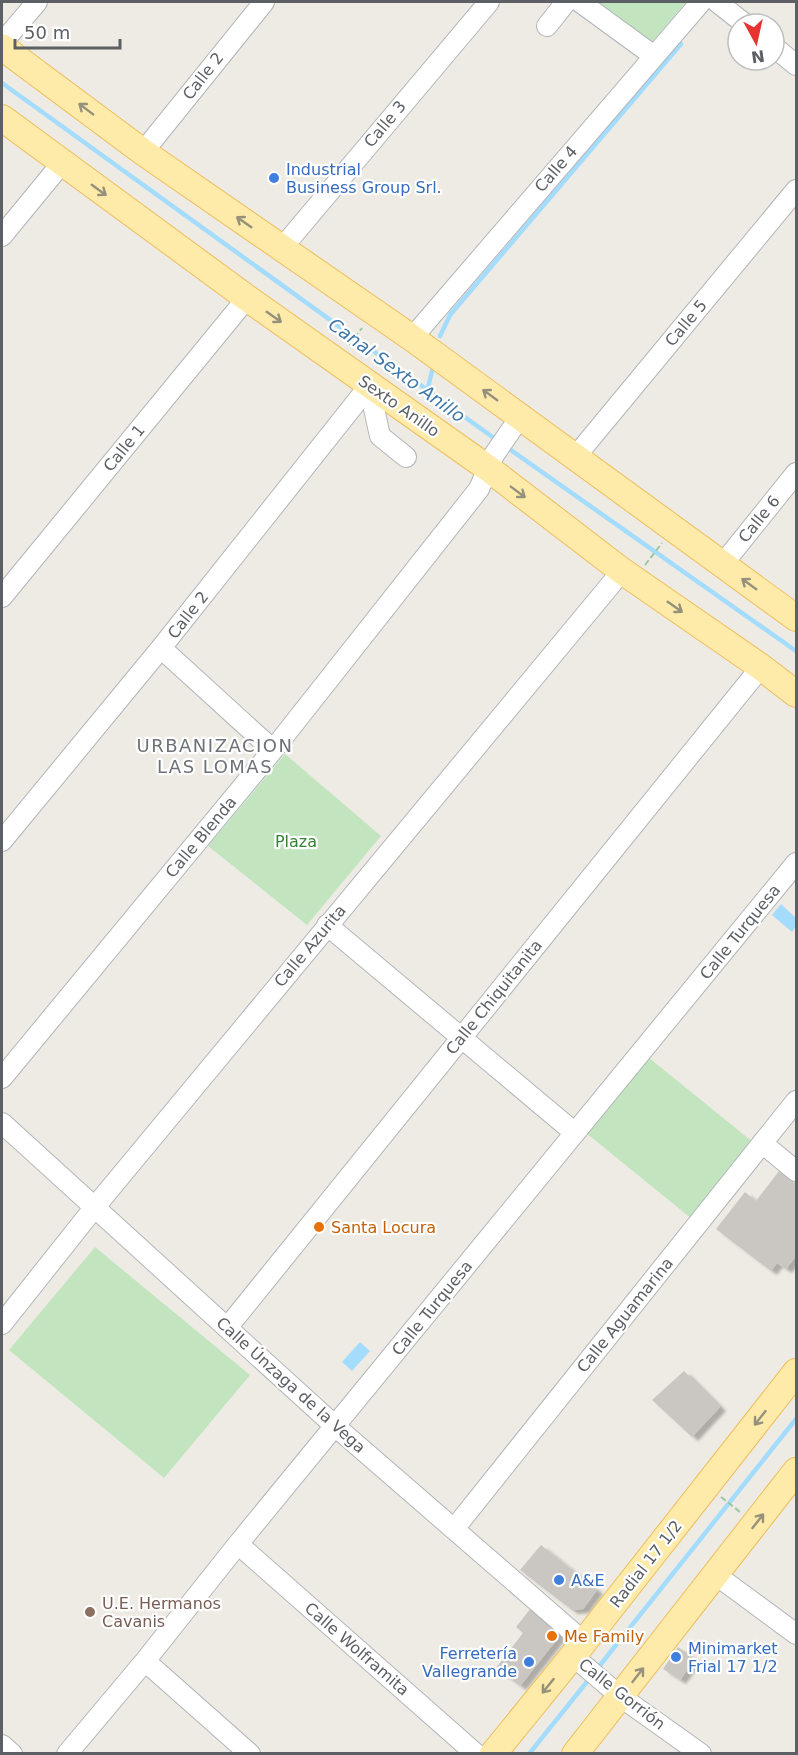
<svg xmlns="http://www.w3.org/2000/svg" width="798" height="1755" font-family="'DejaVu Sans',sans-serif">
  <defs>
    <filter id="shadow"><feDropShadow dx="6" dy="4" stdDeviation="1.5" flood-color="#0004"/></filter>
  </defs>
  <rect width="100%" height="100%" fill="#eeebe4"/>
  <!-- green -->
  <path fill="#c2e5c0" d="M593,2H686L651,43Z
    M285,754L381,836L307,925L208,846Z
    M648,1057L754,1143L692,1219L586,1133Z
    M95,1247L250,1375L164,1478L9,1350Z"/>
  <!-- water -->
  <path fill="#a4dcfd" d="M781,904L796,918V926L792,932L772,915Z
    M360,1342L370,1351L352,1371L342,1362Z"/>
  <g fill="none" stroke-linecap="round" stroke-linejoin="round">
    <!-- stream -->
    <path stroke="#a4dcfd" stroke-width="4.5" d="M2,83L498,441
      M440,336L450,315L681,44
      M427,392L432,371
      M505,446L796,651
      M597,1669L796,1419
      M529,1754L590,1678"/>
  </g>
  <!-- building -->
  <path fill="#cac6c1" filter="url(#shadow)" d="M779,1171L796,1185V1256L786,1269L777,1263L771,1271L716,1229L745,1192L756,1201Z
    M684,1371L720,1407L692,1437L652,1400Z
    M541,1545L597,1590L583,1609L572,1610L520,1570Z
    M531,1608L556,1628L558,1638L520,1686L496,1668L523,1633L516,1627Z
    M678,1647L695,1659L680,1680L663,1669Z"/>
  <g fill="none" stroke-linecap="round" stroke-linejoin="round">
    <!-- minor casing -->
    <g stroke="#b1b5b9" stroke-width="22">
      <path id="minor" d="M580,2L654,56
        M717,2L745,24
        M547,26L566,2
        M2,43L37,2
        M774,47L796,65
        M143,152L264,2
        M2,236L62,163
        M282,248L489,2
        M412,338L701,2
        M369,386L380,436L406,457
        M576,456L796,190
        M722,565L796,473
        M2,597L247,298
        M161,648L273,750
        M2,841L161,648L369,386
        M327,925L575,1133
        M2,1078L273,750L479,489L494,455L520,417
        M2,1123L335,1426L584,1642
        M762,1143L796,1171
        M2,1324L94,1208L622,571
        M227,1328L761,667
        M454,1529L796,1101
        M238,1544L476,1754
        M716,1575L796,1634
        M573,1656L621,1697L701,1754
        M145,1661L250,1754
        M2,1745L12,1754
        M67,1754L145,1661L238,1544L796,863"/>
    </g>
    <!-- major casing -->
    <g stroke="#efbd5c" stroke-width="28">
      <path id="major" d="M2,47L143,152L412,338L796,618
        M2,118L247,298L489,469L622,571L761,667L796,694
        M493,1754L584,1642L796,1372
        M575,1754L796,1471"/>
    </g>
    <!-- path -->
    <path stroke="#9ac6a4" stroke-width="2" stroke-dasharray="6 3" stroke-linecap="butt" d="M349,345L362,328
      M645,565L662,543
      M721,1497L740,1512"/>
    <!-- minor -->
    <use href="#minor" stroke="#fff" stroke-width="20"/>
    <!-- major -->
    <use href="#major" stroke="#feeba9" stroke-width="26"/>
  </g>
  <!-- one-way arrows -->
  <defs><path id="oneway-shaft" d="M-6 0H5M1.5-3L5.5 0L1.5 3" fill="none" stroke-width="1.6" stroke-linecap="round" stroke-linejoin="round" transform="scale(1.5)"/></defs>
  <g stroke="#95917c">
    <use href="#oneway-shaft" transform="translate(86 109) rotate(-143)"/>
    <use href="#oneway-shaft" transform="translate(99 190) rotate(36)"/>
    <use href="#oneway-shaft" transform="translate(244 222) rotate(-145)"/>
    <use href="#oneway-shaft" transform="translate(274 317) rotate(35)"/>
    <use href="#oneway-shaft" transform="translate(490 395) rotate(-144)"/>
    <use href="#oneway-shaft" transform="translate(518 492) rotate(37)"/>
    <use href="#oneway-shaft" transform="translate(749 584) rotate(-144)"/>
    <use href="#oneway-shaft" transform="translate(675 607) rotate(35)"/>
    <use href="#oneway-shaft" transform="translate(760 1418) rotate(128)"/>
    <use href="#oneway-shaft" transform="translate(758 1521) rotate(-52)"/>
    <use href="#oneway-shaft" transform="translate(638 1675) rotate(-52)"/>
    <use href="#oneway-shaft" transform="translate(548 1686) rotate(129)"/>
  </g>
  <!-- markers -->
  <g fill="#3f7fe0" stroke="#fff" stroke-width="2">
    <circle cx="274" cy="178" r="6"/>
    <circle cx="559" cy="1580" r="6"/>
    <circle cx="676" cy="1657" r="6"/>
    <circle cx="529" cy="1662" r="6"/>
  </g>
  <g fill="#e8710a" stroke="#fff" stroke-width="2">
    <circle cx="319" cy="1227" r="6"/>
    <circle cx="552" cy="1636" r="6"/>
  </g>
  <circle fill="#8d6e63" stroke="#fff" stroke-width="2" cx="90" cy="1612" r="6"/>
  <g text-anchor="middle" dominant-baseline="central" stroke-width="4.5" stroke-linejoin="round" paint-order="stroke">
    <!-- street labels -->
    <g font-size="16" fill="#5c6064" stroke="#fff">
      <text transform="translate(203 76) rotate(-52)">Calle 2</text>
      <text transform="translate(385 124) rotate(-50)">Calle 3</text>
      <text transform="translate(556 169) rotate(-49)">Calle 4</text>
      <text transform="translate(686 323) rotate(-50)">Calle 5</text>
      <text transform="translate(399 406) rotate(35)">Sexto Anillo</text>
      <text transform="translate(124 448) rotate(-51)">Calle 1</text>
      <text transform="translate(759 519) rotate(-51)">Calle 6</text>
      <text transform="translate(188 615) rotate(-52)">Calle 2</text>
      <text transform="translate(201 837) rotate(-50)">Calle Blenda</text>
      <text transform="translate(740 932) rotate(-51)">Calle Turquesa</text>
      <text transform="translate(310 946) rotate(-50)">Calle Azurita</text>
      <text transform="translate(494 997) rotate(-51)">Calle Chiquitanita</text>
      <text transform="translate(432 1308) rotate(-51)">Calle Turquesa</text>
      <text transform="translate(625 1315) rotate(-51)">Calle Aguamarina</text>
      <text transform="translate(291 1385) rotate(42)">Calle Únzaga de la Vega</text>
      <text transform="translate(646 1564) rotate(-52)">Radial 17 1/2</text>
      <text transform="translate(357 1649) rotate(41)">Calle Wolframita</text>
      <text transform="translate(622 1694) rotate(38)">Calle Gorrión</text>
    </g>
    <!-- shop labels -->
    <g font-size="16" fill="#366cbe" stroke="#fff" text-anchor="start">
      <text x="286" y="169">Industrial<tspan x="286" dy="18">Business Group Srl.</tspan></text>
      <text x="571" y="1580">A&amp;E</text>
      <text x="688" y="1648">Minimarket<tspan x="688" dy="18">Frial 17 1/2</tspan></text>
      <text x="517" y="1653" text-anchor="end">Ferretería<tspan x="517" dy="18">Vallegrande</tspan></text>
    </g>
    <!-- park labels -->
    <g font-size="16" fill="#368135" stroke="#fff">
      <text x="296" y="841">Plaza</text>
    </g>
    <!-- food labels -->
    <g font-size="16" fill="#c56008" stroke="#fff" text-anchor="start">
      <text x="331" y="1227">Santa Locura</text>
      <text x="564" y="1636">Me Family</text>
    </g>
    <!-- education labels -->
    <g font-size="16" fill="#785e54" stroke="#fff" text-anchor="start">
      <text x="102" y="1603">U.E. Hermanos<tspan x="102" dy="18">Cavanis</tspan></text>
    </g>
    <!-- water labels -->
    <g font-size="18" font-style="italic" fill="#3f77a7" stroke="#fff">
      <text transform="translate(397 370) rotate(36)">Canal Sexto Anillo</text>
    </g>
    <!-- neighbourhood labels -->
    <g font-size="18" letter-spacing="1.5" fill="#6d7276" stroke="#fff">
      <text x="215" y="745">URBANIZACION<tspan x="215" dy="21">LAS LOMAS</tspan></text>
    </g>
  </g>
  <!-- border -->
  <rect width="798" height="1755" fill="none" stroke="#5c6064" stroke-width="6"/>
  <!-- north arrow -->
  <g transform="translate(756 42) rotate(172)"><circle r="28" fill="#ffffff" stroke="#bebfc1" stroke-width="1.5"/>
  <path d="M0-4.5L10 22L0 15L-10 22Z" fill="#e63531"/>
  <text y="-9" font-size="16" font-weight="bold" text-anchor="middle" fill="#5c6064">N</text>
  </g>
  <!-- scale -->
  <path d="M15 39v9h105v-9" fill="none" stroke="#5c6064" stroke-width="3"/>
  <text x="24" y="39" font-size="18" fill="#5c6064" stroke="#ffffff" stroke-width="4.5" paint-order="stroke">50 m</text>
</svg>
